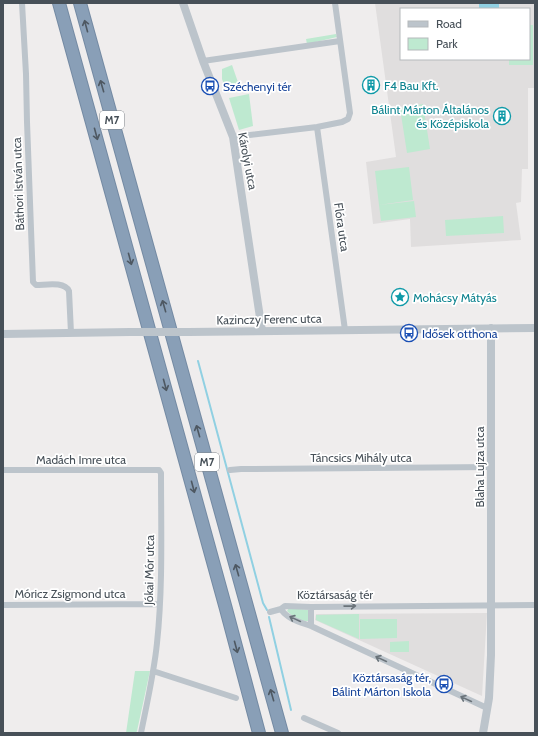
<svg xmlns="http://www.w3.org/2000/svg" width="538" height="736" font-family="Cabin,sans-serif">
  <rect width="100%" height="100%" fill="#efeded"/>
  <!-- education -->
  <path fill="#e0dede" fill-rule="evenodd" d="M375,3H535V88H528V169H522L521,202L516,203L521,240L411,247L410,219L373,224L366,162L396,157ZM401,9H529V59H401Z
    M487,613L482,696L315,620L316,614Z"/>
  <!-- green -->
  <path fill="#bee9d0" d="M529,25H533V65H509V59H529Z
    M336,34L337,37L307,44L306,39Z
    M232,65L240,88L227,93L222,79V69Z
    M249,94L253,126L239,130L229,98Z
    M423,104L430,149L407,153L400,108Z
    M409,167L413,200L379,205L375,171Z
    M414,201L416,217L381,221L379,205Z
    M503,216L504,233L446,236L445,220Z
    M289,608L309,610L308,621C300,622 292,616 287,611Z
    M359,614V639L316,620V615Z
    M360,619H397V638L360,639Z
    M409,641V652H390V642Z
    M135,671H150L137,731L136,733H126Z"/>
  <!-- water -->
  <path fill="#90d0e2" d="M479,3H499V9H479Z"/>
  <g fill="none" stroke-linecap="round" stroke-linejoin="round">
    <!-- stream -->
    <path stroke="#90d0e2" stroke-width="2" d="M198,361L263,603L267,610
      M269,617L291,710"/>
    <!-- motorway casing -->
    <g stroke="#748aa3" stroke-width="14">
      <path id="motorway" d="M59,3L226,609L259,733
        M80,3L282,733"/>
    </g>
    <!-- minor -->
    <path stroke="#bcc4cb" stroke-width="6" d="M22,3L26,74L27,122L33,282L36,285C46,285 64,281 69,291L71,333
      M203,61L340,41
      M317,127L345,330
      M233,137L317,127L342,122L348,119L350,113L335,3
      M3,470H159L161,473C161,529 163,587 157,643C154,673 147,703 141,733
      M230,470L241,469L491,467
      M3,605L160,604
      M281,609C287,619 300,622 311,626L487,708
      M270,612L281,609L285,606L311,607L535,605
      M311,626V607
      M153,671L236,698
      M304,718L338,733"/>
    <!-- tertiary -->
    <path stroke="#bcc4cb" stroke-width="8" d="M183,3L203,61L233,137L262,331
      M189,332L535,328
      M3,334L130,332
      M483,733L489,698L491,655V328"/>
    <!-- motorway -->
    <use href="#motorway" stroke="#899fb7" stroke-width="12"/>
    <!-- tertiary-bridge -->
    <path stroke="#bcc4cb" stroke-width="8" d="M130,332H189"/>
  </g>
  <!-- one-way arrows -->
  <defs><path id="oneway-shaft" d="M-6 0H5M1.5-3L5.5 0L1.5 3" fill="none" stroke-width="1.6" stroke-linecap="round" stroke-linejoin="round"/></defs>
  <g stroke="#4e5862">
    <use href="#oneway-shaft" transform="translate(86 26) rotate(-105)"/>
    <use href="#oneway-shaft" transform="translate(102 86) rotate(-106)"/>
    <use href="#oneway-shaft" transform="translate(96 134) rotate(75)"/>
    <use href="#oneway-shaft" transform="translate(130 259) rotate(75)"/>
    <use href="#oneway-shaft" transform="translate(164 306) rotate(-106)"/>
    <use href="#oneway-shaft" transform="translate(165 385) rotate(75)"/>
    <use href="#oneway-shaft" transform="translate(198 431) rotate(-106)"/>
    <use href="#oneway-shaft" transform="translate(193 487) rotate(75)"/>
    <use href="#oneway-shaft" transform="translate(237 570) rotate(-106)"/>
    <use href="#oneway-shaft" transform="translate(236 647) rotate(75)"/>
    <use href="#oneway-shaft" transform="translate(272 695) rotate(-106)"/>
  </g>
  <g stroke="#6a737a">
    <use href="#oneway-shaft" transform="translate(350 606) rotate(-1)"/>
    <use href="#oneway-shaft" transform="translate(295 619) rotate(-155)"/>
    <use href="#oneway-shaft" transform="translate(381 659) rotate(-155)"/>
    <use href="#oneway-shaft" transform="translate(466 699) rotate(-155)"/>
  </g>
  <!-- icons -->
  <defs>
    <g id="building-ring" transform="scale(0.9)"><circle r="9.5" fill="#fff" stroke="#0f9aa8" stroke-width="1.5"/><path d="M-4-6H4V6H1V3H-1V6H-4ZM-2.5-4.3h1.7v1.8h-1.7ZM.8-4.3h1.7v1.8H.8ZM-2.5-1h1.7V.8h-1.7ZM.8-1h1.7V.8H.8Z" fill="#0f9aa8"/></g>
    <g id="bus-ring" transform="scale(0.9)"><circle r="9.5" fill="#fff" stroke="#1a4fb4" stroke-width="1.5"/><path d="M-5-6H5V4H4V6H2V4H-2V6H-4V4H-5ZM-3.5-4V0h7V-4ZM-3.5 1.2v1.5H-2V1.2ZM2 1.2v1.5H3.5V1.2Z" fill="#1a4fb4"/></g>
    <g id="sight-ring" transform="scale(0.9)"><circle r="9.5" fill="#fff" stroke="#0f9aa8" stroke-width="1.5"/><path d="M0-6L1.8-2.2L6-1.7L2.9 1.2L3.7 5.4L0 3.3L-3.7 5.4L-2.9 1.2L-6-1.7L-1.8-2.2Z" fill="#0f9aa8"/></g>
  </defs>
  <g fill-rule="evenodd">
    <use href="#building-ring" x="371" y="85"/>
    <use href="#bus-ring" x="210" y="86"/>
    <use href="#building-ring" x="502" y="116"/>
    <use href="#sight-ring" x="400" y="297"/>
    <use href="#bus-ring" x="409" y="333"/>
    <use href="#bus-ring" x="444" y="684"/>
  </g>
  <g text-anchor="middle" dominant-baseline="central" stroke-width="3.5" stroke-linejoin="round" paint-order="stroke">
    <!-- shield labels -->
    <g fill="#fff" stroke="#7e848a" stroke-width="1">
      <rect x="100" y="111" width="24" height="18" rx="3"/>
      <rect x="195" y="453" width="24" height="18" rx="3"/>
    </g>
    <g font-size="11" font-weight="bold" fill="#475058">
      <text x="112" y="120">M7</text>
      <text x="207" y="462">M7</text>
    </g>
    <!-- culture labels -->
    <g font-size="12" fill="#0d838f" stroke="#fff" text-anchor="start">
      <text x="384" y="85">F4 Bau Kft.</text>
      <text x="489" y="109" text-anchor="end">Bálint Márton Általános<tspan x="489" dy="14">és Középiskola</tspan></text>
      <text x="413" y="297">Mohácsy Mátyás</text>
    </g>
    <!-- transit labels -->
    <g font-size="12" fill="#164399" stroke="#fff" text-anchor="start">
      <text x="223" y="86">Széchenyi tér</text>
      <text x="422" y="333">Idősek otthona</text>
      <text x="431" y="677" text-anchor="end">Köztársaság tér,<tspan x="431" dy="14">Bálint Márton Iskola</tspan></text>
    </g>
    <!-- street labels -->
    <g font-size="12" fill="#475058" stroke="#fff">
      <text transform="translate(248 161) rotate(79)">Károlyi utca</text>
      <text transform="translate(18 184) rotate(-92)">Báthori István utca</text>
      <text transform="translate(342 227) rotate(82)">Flóra utca</text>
      <text transform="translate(269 319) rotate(-1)">Kazinczy Ferenc utca</text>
      <text x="361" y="457">Táncsics Mihály utca</text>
      <text x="81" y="459">Madách Imre utca</text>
      <text transform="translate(479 467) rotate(-90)">Blaha Lujza utca</text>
      <text transform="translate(149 570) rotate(-89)">Jókai Mór utca</text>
      <text x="70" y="593">Móricz Zsigmond utca</text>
      <text x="335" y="594">Köztársaság tér</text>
    </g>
  </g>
  <!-- border -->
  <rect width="538" height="736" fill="none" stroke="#475058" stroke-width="8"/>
  <!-- legend -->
  <rect x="400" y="8" width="130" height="52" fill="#ffffff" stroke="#b5b9bc"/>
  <rect x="408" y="21" width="20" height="6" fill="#bcc4cb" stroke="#b5b9bc"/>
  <text x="436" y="28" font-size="12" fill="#475058">Road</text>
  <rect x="408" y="38" width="20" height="12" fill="#bee9d0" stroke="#b5b9bc"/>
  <text x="436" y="48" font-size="12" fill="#475058">Park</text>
</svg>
